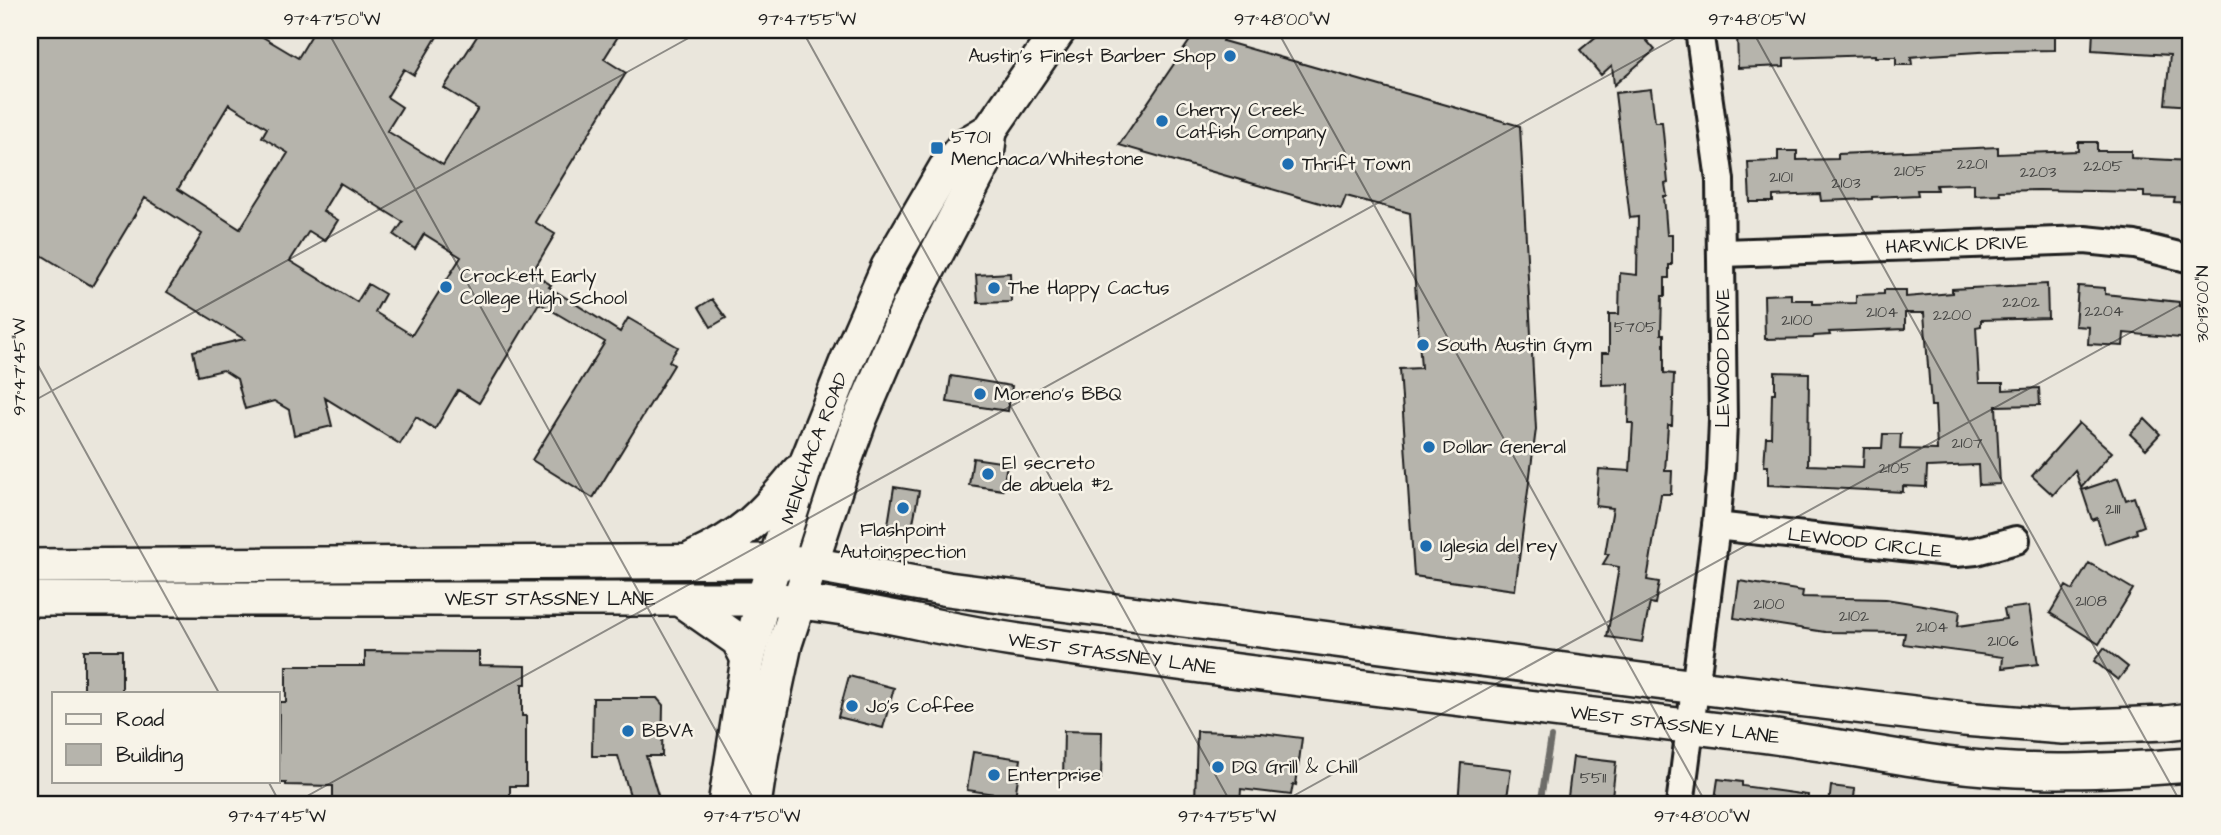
<svg xmlns="http://www.w3.org/2000/svg" width="2221" height="835" font-family="'Architects Daughter',sans-serif">
  <rect width="100%" height="100%" fill="#eae6dc"/>
  <filter id="ink" filterUnits="userSpaceOnUse"><feTurbulence type="fractalNoise" baseFrequency=".0143" numOctaves="2"/><feDisplacementMap in="SourceGraphic" scale="14" xChannelSelector="R" yChannelSelector="G"/><feConvolveMatrix kernelMatrix="1 2 1 2 8 2 1 2 1" color-interpolation-filters="sRGB"/></filter>
  <g filter="url(#ink)">
    <g fill="none" stroke-linecap="round" stroke-linejoin="round">
      <!-- stream -->
      <path stroke="#6d6c68" stroke-width="6" d="M1540,805L1551,737"/>
    </g>
    <!-- building -->
    <path fill="#b6b4ac" stroke="#1c1c1c" stroke-width="2" fill-rule="evenodd" d="M30,30H251L298,58L313,33L335,34L338,30H441L414,75L404,69L387,97L402,107L387,131L443,165L478,109L444,88L481,30H622L604,59L626,73L535,222L555,234L532,273L551,285L549,287L620,332L628,318L678,347L669,361L674,365L593,498L532,460L605,342L539,303L479,403L458,390L435,429L416,417L400,444L325,398L332,426L294,435L289,410L274,401L245,409L237,379L223,370L198,376L193,351L244,339L167,292L202,234L145,198L92,286L30,248ZM229,104L267,128L262,137L288,153L240,229L178,189ZM340,183L403,222L394,235L415,249L424,234L461,257L412,335L375,312L385,294L368,284L357,302L290,261L309,231L325,241L338,220L323,211Z
      M1197,30H1227L1223,41L1520,126L1536,429L1515,590L1414,576L1400,369L1421,368L1410,213L1346,196L1341,209L1119,145Z
      M1604,30H1629L1635,37L1640,33L1655,50L1614,85L1612,65L1601,75L1580,50Z
      M1737,30H2055V50L1995,51L1929,55L1911,57L1912,65H1896V57H1875V55L1784,58V66L1738,68Z
      M2093,30H2191L2188,78L2191,79V106L2165,104L2170,55L2092,50Z
      M1651,89L1655,122H1662L1668,183L1665,184L1667,196H1664L1667,235H1672V265H1669V278H1665V296H1662L1661,334H1664V373L1674,374L1672,425H1668L1665,471H1672L1671,494H1661L1647,580L1659,582L1655,604L1650,603L1642,642L1607,637L1619,567L1603,564L1609,554H1605L1613,508L1596,506L1599,469L1630,471L1633,423H1628L1629,384L1602,385V353H1609V314H1619L1620,273L1637,275L1638,217L1630,218L1615,93Z
      M2078,142H2097V151H2131V158L2191,161V203L2174,202L2175,198L2144,197V192L2039,190L1999,191L2000,194L1974,195V184L1936,185L1937,190H1917L1918,195L1872,197V199L1821,201L1820,194L1773,196V202H1750L1748,162L1778,161V151H1797V160L1838,159V154L1998,147V154L2078,151Z
      M1010,273L1011,302L978,303L976,275Z
      M2047,284L2048,318L1981,320V326L1976,327L1979,383H2003V390L2039,388L2040,405L1996,406L2000,484L1979,485L1978,465L1927,467L1926,487L1903,486V492L1768,485V466H1764L1766,437H1771L1772,393H1775V372L1809,373L1808,465L1863,467L1864,448H1882L1883,434H1901L1900,449L1937,450L1935,406H1931L1924,313H1905V329L1829,332L1830,335L1814,336L1813,338L1765,339L1764,295L1791,294V300H1813V304L1856,303V295L1884,294V290H1906V297L1952,293V289Z
      M2078,286L2105,288V294L2179,302V306L2188,307V310H2191V339L2124,333L2123,346L2088,344L2089,327L2075,326Z
      M712,299L726,318L711,327L699,307Z
      M951,376L1012,386L1008,411L947,402Z
      M2145,419L2160,434L2146,449L2130,434Z
      M2079,423L2112,452L2081,488L2075,470L2053,495L2032,476Z
      M973,458L1007,463L1003,490L969,485Z
      M2118,478L2126,500L2134,497L2144,526L2136,529L2137,533L2105,544L2097,518L2092,520L2082,490Z
      M894,487L919,491L912,528L888,525Z
      M2089,563L2133,589L2099,644L2050,613L2066,586L2073,590Z
      M1739,581L1803,591L1802,597L1886,599L1960,611L1958,626L2006,619L2004,609L2029,606L2038,664L2002,668L2003,657L1903,644L1905,633L1825,632L1734,618Z
      M2104,648L2128,667L2118,680L2094,661Z
      M84,650H122V693H84Z
      M365,651L479,652V665L526,666V684H522V716H526V786H510V805H333V786L286,785V783H278L279,702H286V666H365Z
      M849,676L894,688L883,728L838,717Z
      M593,698H657L663,705L662,756H646L661,805H633L618,756H592Z
      M1064,731L1102,732L1101,779H1063Z
      M1197,731L1262,733L1302,738L1296,785L1293,784L1291,795L1241,789L1240,804L1195,802Z
      M973,752L1021,759L1015,797L967,790Z
      M1573,757L1616,762L1611,805H1567Z
      M1461,763L1511,769L1506,805H1458Z
      M1718,779L1742,782V786L1808,795L1807,805H1740V802L1715,799Z
      M1831,786L1855,789L1853,805H1829Z"/>
    <g fill="none" stroke-linecap="round" stroke-linejoin="round">
      <!-- minor casing -->
      <g stroke="#1c1c1c" stroke-width="32">
        <g id="minor">
          <path id="s1" d="M1723,253L2085,240L2135,245L2191,259"/>
          <path id="s2" d="M1716,526L1956,553L1976,551L2016,540"/>
          <path d="M1680,805L1716,526L1721,471L1723,421L1720,180L1699,30"/>
        </g>
      </g>
      <!-- major casing -->
      <g stroke="#1c1c1c" stroke-width="38">
        <g id="major">
          <path d="M692,559C744,535 763,516 798,472"/>
          <path d="M30,566L776,561L811,564L948,589L1656,682L1964,719L2063,727L2166,723L2191,720"/>
          <path id="s3" d="M30,599H763C850,603 934,629 1020,641C1261,676 1503,704 1745,733C1813,741 1879,755 1946,764C2027,775 2110,771 2191,765"/>
          <path d="M681,600L738,640L748,659"/>
          <path id="s4" d="M725,805L748,659L763,599L808,459L847,361L888,267L945,169L965,145L990,130L1059,30"/>
          <path d="M754,805L762,752L785,644L842,469L860,419L908,308L987,157L990,130"/>
        </g>
      </g>
      <!-- minor -->
      <use href="#minor" stroke="#f7f3e8" stroke-width="26"/>
      <!-- major -->
      <use href="#major" stroke="#f7f3e8" stroke-width="33"/>
    </g>
  </g>
  <!-- ticks -->
  <path fill="none" stroke="#1c1c1c" stroke-width="2" stroke-opacity="0.45" d="M327,30L757,805M802,30L1232,805M1277,30L1707,805M1752,30L2182,805M30,351L219,693M30,403L703,30M268,781L281,805M291,805L1690,30M1277,805L2191,299"/>
  <!-- markers -->
  <g fill="#1f6fb2" stroke="#f7f3e8" stroke-width="2.5">
    <circle cx="1230" cy="56" r="7"/>
    <circle cx="1162" cy="121" r="7"/>
    <rect x="930" y="141" width="14" height="14" rx="3.5"/>
    <circle cx="1288" cy="164" r="7"/>
    <circle cx="446" cy="287" r="7"/>
    <circle cx="994" cy="288" r="7"/>
    <circle cx="1423" cy="345" r="7"/>
    <circle cx="980" cy="394" r="7"/>
    <circle cx="1429" cy="447" r="7"/>
    <circle cx="988" cy="474" r="7"/>
    <circle cx="903" cy="508" r="7"/>
    <circle cx="1426" cy="546" r="7"/>
    <circle cx="852" cy="706" r="7"/>
    <circle cx="628" cy="731" r="7"/>
    <circle cx="1218" cy="767" r="7"/>
    <circle cx="994" cy="775" r="7"/>
  </g>
  <g text-anchor="middle" dominant-baseline="central" stroke-width="5" stroke-linejoin="round" paint-order="stroke">
    <!-- number labels -->
    <g font-size="16" fill="#424240">
      <text x="1972" y="164">2201</text>
      <text x="2103" y="166">2205</text>
      <text x="1910" y="171">2105</text>
      <text x="2038" y="172">2203</text>
      <text x="1781" y="177">2101</text>
      <text x="1846" y="183">2103</text>
      <text x="2021" y="302">2202</text>
      <text x="2104" y="311">2204</text>
      <text x="1882" y="312">2104</text>
      <text x="1952" y="315">2200</text>
      <text x="1797" y="320">2100</text>
      <text x="1635" y="327">5705</text>
      <text x="1967" y="443">2107</text>
      <text x="1895" y="468">2105</text>
      <text x="2113" y="509">2111</text>
      <text x="2091" y="601">2108</text>
      <text x="1769" y="604">2100</text>
      <text x="1854" y="616">2102</text>
      <text x="1932" y="627">2104</text>
      <text x="2003" y="641">2106</text>
      <text x="1593" y="778">5511</text>
    </g>
    <!-- poi labels -->
    <g font-size="19" fill="#1c1c1c" stroke="#f7f3e8" text-anchor="start">
      <text x="1216" y="56" text-anchor="end">Austin's Finest Barber Shop</text>
      <text x="1176" y="110">Cherry Creek<tspan x="1176" dy="22">Catfish Company</tspan></text>
      <text x="951" y="137">5701<tspan x="951" dy="22">Menchaca/Whitestone</tspan></text>
      <text x="1302" y="164">Thrift Town</text>
      <text x="460" y="276">Crockett Early<tspan x="460" dy="22">College High School</tspan></text>
      <text x="1008" y="288">The Happy Cactus</text>
      <text x="1437" y="345">South Austin Gym</text>
      <text x="994" y="394">Moreno's BBQ</text>
      <text x="1443" y="447">Dollar General</text>
      <text x="1002" y="463">El secreto<tspan x="1002" dy="22">de abuela #2</tspan></text>
      <text x="903" y="530" text-anchor="middle">Flashpoint<tspan x="903" dy="22">Autoinspection</tspan></text>
      <text x="1440" y="546">Iglesia del rey</text>
      <text x="866" y="706">Jo's Coffee</text>
      <text x="642" y="731">BBVA</text>
      <text x="1232" y="767">DQ Grill &amp; Chill</text>
      <text x="1008" y="775">Enterprise</text>
    </g>
    <!-- street labels -->
    <g font-size="19" fill="#1c1c1c" stroke="#f7f3e8">
      <text stroke="none"><textPath href="#s1" startOffset="234">HARWICK DRIVE</textPath></text>
      <text transform="translate(1723 358) rotate(-90)">LEWOOD DRIVE</text>
      <text stroke="none"><textPath href="#s4" startOffset="369">MENCHACA ROAD</textPath></text>
      <text stroke="none"><textPath href="#s2" startOffset="150">LEWOOD CIRCLE</textPath></text>
      <text stroke="none"><textPath href="#s3" startOffset="520">WEST STASSNEY LANE</textPath></text>
      <text stroke="none"><textPath href="#s3" startOffset="1087">WEST STASSNEY LANE</textPath></text>
      <text stroke="none"><textPath href="#s3" startOffset="1654">WEST STASSNEY LANE</textPath></text>
    </g>
  </g>
  <!-- margin -->
  <rect width="2221" height="835" fill="none" stroke="#f7f3e8" stroke-width="77"/>
  <!-- legend -->
  <rect x="52" y="692" width="228" height="91" fill="#f7f3e8" stroke="#9f9d96" stroke-width="2"/>
  <rect x="66" y="714" width="35" height="10" fill="#f7f3e8" stroke="#9f9d96" stroke-width="2"/>
  <text x="116" y="726" font-size="21" fill="#1c1c1c">Road</text>
  <rect x="66" y="744" width="35" height="21" fill="#b6b4ac" stroke="#9f9d96" stroke-width="2"/>
  <text x="116" y="762" font-size="21" fill="#1c1c1c">Building</text>
  <rect x="38" y="38" width="2144" height="758" fill="none" stroke="#1c1c1c" stroke-width="2.5"/>
  <g font-size="18" text-anchor="middle" fill="#1c1c1c">
    <text x="332" y="25">97°47'50"W</text>
    <text x="807" y="25">97°47'55"W</text>
    <text x="1282" y="25">97°48'00"W</text>
    <text x="1757" y="25">97°48'05"W</text>
    <text transform="translate(2202 304) rotate(-90)" y="6">30°13'00"N</text>
    <text transform="translate(19 367) rotate(-90)" y="6">97°47'45"W</text>
    <text x="277" y="822">97°47'45"W</text>
    <text x="752" y="822">97°47'50"W</text>
    <text x="1227" y="822">97°47'55"W</text>
    <text x="1702" y="822">97°48'00"W</text>
  </g>
</svg>
